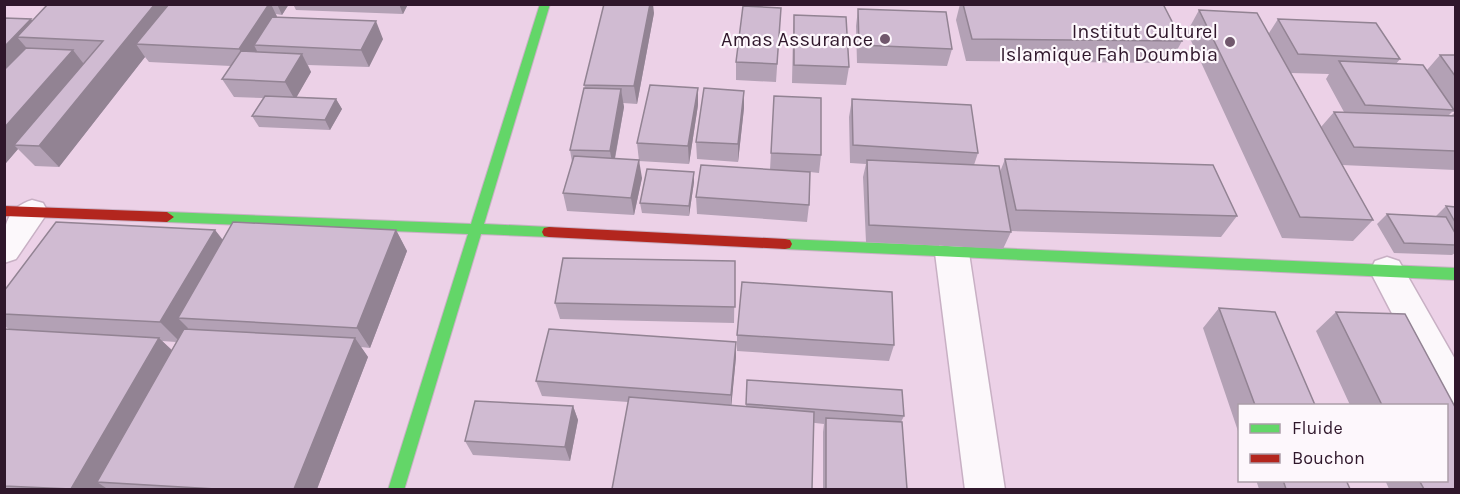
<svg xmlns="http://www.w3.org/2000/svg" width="1460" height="494" font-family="Karla,sans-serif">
  <rect width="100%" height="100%" fill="#ecd1e7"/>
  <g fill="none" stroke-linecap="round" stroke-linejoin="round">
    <!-- street casing -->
    <g stroke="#c8b0c4" stroke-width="3">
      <path id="street" d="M32,200L43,203L48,212L16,259L4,263C4,236 0,210 32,200Z
        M952,240L964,244L969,253L1005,490H965L935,253L940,244Z
        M1387,257L1399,261L1456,361V415L1446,411V406H1440L1370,271L1375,261Z"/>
    </g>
    <!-- fast casing -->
    <g stroke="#c8b0c4" stroke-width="2">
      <path id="fast" d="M540,4H550L484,224L549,227L554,228L556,232L554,236L549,237L481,234L404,490H388L468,234L167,222L160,217L167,212L471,224Z
        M785,239L1456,268V280L785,249L780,248L778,244L780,240Z"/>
    </g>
    <!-- jam casing -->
    <g stroke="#c8b0c4" stroke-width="2">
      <path id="jam" d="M4,206L167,212L174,217L167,222L4,216Z
        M549,227L785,239L790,240L792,244L790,248L785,249L549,237L544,236L542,232L544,228Z"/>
    </g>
    <!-- street -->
    <use href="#street" fill="#fcf8fb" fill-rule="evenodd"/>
    <!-- fast -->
    <use href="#fast" fill="#63d668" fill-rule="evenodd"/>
    <!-- jam -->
    <use href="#jam" fill="#b3261e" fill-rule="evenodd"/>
  </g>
  <!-- wall -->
  <path fill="#b3a1b5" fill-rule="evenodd" d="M48,4H289L282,15L276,14L277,17L383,39L369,67L308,65L311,72L296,97L336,99L342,109L330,130L259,127L252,116L263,98L234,97L222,79L231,66L149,62L145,57L59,167L35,166L18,149L6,163H4V18L33,21Z
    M293,4H408L403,14L296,10Z
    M960,4H1163L1182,41L1170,63L966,61L956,20Z
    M781,8L776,82L736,80V62Z
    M858,9L952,49L947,66L857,63L856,26Z
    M1199,10L1269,33L1278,19L1400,59L1396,64L1427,70L1440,55H1455V170L1342,165L1373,220L1353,241L1282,238L1187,32ZM1291,73L1329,74L1326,79L1344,112H1334L1321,127ZM1452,112H1455L1451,116H1448Z
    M654,13L637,104L623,103L624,107L615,159L642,178L634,215L567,211L563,193L572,162L570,150L585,88L584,85Z
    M794,15L849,67L846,85L792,83L793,32Z
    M744,91V108L738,162L697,159L696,142Z
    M774,96L821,155L819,173L810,172L809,205L807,222L697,214L696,197L770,170Z
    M852,99L978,153L974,165L1000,172L1005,159L1237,216L1221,237L1010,231L1011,232L1003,249L866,242L863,177L866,164L850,163L849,117Z
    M698,105L689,164L639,161L637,143Z
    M694,172V182L689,216L642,213L640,203Z
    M1446,206L1455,207V253L1452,255L1394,253L1377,224L1387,214L1436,216Z
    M215,230L223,240L396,230L407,251L370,348L361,347L368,357L317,489H109L106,488L105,489H4V329H9L4,326V291ZM162,341L176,342L172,350Z
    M735,261L734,323L560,319L555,303Z
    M1219,308L1315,405H1239V434L1203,328Z
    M1336,312L1405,314L1455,407V489H1389L1385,480H1446V405H1350L1316,331Z
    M737,335L894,345L889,361L737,351Z
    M736,357L731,406L746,407L747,380L904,416L901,422L907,489H823V432L824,424L628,402L542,396L536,381Z
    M573,406L578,420L570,461L473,455L465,441Z
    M1256,480H1346L1350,489H1259Z"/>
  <!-- shaded-wall -->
  <path fill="#928393" d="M155,4H172L136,44L145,57L59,167L39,146Z
    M269,4H271L279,21L254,45L258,53L250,66L239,49Z
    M277,4H289L282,15Z
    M399,4H408L403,14Z
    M650,4H653L654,13L637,104L634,86Z
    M31,19L46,37H17L31,53L10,76L4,69V47Z
    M376,21L383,39L369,67L361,50Z
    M73,50L87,68L14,145L18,149L6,163L4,161V128Z
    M302,54L311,72L295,100L285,82Z
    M698,88V105L689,164L688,146Z
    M621,89L624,107L613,168L610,151Z
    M744,91V108L738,162V144Z
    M336,99L342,109L330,130L325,120Z
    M639,160L642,178L634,215L631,198Z
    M694,172V182L689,216V206Z
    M215,230L231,251L178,318L188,328L180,342L160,322Z
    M396,230L407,251L370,348L357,328Z
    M159,338L179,357L97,482L106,488L105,489H71Z
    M355,338L368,357L317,489H294Z
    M736,342V357L731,409V395Z
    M573,406L578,420L570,461L565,447Z"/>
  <!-- building -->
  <path fill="#d0bbd2" stroke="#928393" stroke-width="1.5" d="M48,4H155L39,146L14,145L103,41L17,37Z
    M169,4H269L239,49L136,44Z
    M604,4H650L634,86L584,85Z
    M963,4H1163L1182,41L972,39Z
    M743,6L781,8L777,64L736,62Z
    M858,9L946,12L952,49L859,45Z
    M1199,10L1257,13L1373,220L1300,217Z
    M794,15L846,17L849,67L794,65Z
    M272,17L376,21L361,50L254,45Z
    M4,18L31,19L4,47Z
    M1278,19L1376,23L1400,59L1298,54Z
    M26,48L73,50L4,128V70Z
    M241,51L302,54L285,82L222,79Z
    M1440,55H1455V76Z
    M1339,61L1423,65L1454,110L1365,105Z
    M650,85L698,88L688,146L637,143Z
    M584,88L621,89L610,151L570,150Z
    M704,88L744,91L738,144L696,142Z
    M265,96L336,99L325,120L252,116Z
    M774,96L821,98V155L771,153Z
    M852,99L971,105L978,153L853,145Z
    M1334,112L1455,116V151L1354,147Z
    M574,156L639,160L631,198L563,193Z
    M1005,159L1213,165L1237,216L1016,210Z
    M867,160L999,166L1011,232L869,225Z
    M701,165L810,172L809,205L696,197Z
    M647,169L694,172L689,206L640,203Z
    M1446,206L1455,207V222Z
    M1387,214L1446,217L1455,233V245L1404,243Z
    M56,222L215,230L160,322L4,314V291Z
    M233,222L396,230L357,328L178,318Z
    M563,258L735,261V307L555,303Z
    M742,282L892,292L894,345L737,335Z
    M1219,308L1275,312L1315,405H1255Z
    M1336,312L1405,314L1455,407V489H1424L1419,480H1446V405H1382Z
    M4,329L159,338L71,489L4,486Z
    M184,329L355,338L294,489H216L97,482Z
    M549,329L736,342L731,395L536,381Z
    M747,380L902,390L904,416L746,404Z
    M629,397L814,412L812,489H612Z
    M475,401L573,406L565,447L465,441Z
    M826,418L902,422L907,489H826Z
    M1283,480H1346L1350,489H1286Z"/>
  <!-- markers -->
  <g fill="#71586d" stroke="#fdf7fc" stroke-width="2">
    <circle cx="885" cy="39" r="6"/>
    <circle cx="1230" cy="42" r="6"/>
  </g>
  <g text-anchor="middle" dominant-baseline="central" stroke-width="4.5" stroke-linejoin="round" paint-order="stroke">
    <!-- poi labels -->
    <g font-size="20" fill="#2f172b" stroke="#fdf7fc" text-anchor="end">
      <text x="1218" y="31">Institut Culturel<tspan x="1218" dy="23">Islamique Fah Doumbia</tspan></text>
      <text x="873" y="39">Amas Assurance</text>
    </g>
  </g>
  <!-- border -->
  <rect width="1460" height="494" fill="none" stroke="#2f172b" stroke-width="12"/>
  <!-- legend -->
  <rect x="1238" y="404" width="210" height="78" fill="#fdf7fc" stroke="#ab9da8" stroke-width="1.5"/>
  <rect x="1250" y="424" width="30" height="9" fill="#63d668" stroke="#ab9da8" stroke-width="1.5"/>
  <text x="1292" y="434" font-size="18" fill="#2f172b">Fluide</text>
  <rect x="1250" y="454" width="30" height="9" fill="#b3261e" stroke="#ab9da8" stroke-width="1.5"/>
  <text x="1292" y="464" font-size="18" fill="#2f172b">Bouchon</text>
</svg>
